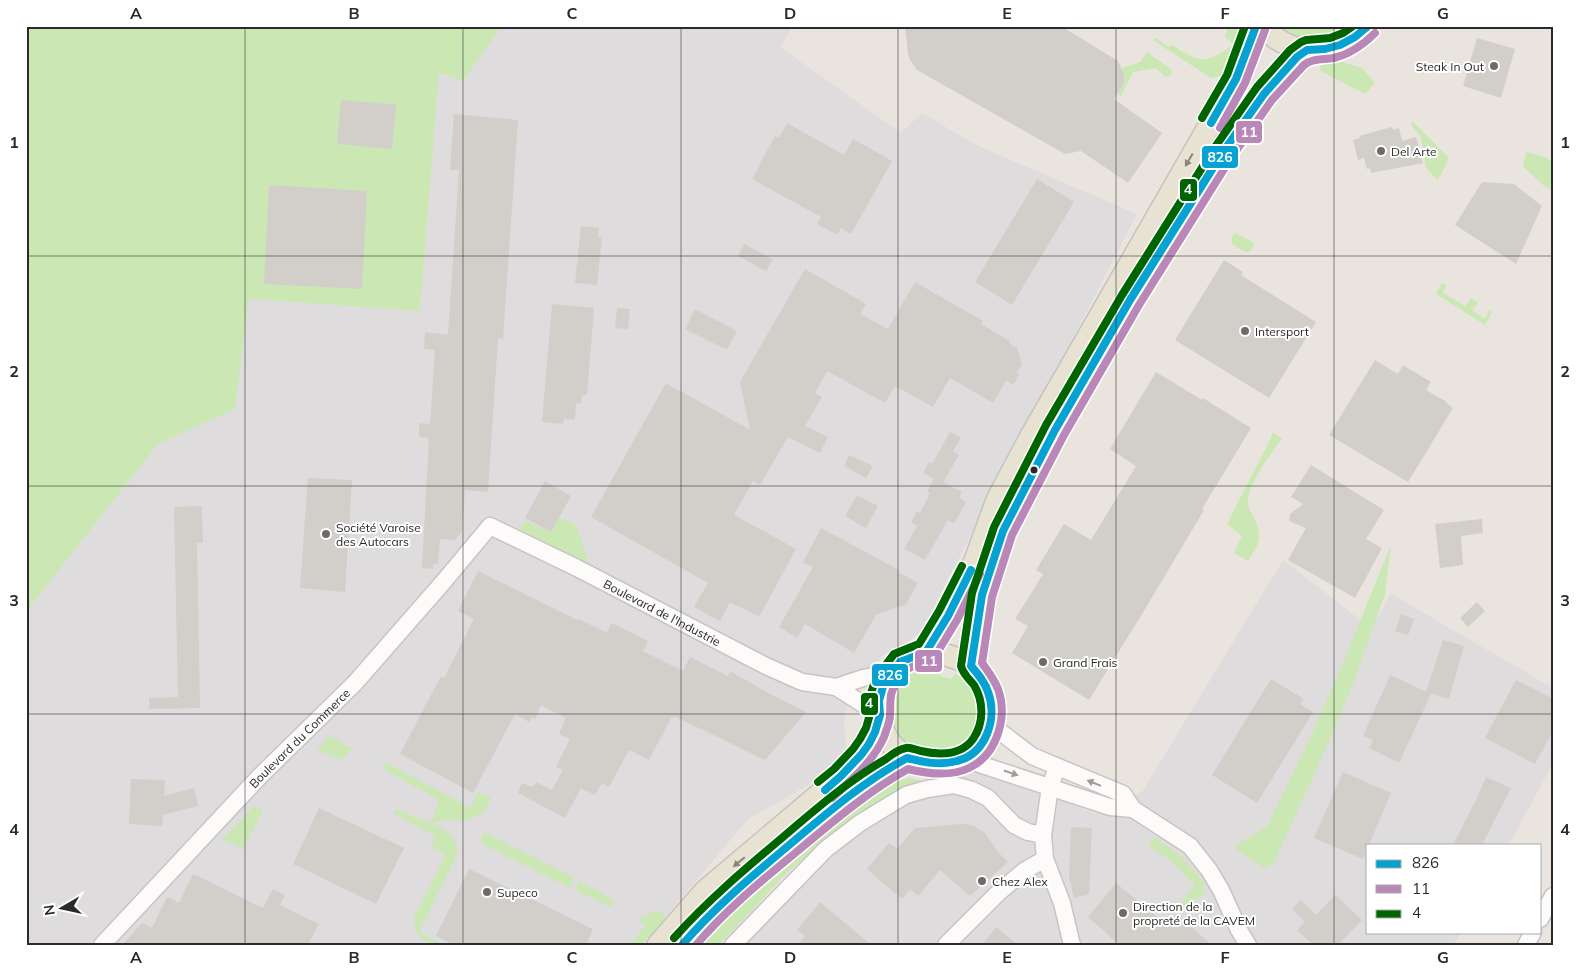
<svg xmlns="http://www.w3.org/2000/svg" width="1579" height="971" font-family="Mulish,sans-serif">
  <rect width="100%" height="100%" fill="#eae4de"/>
  <!-- industrial -->
  <path fill="#dfdcde" d="M502,26H793L780,47L901,133L922,113L976,145L1137,214L921,632L905,643L883,655L850,700L844,719L846,749L807,786L748,819L642,945H26V612L158,444L235,409L249,299L420,311L439,73L463,81Z
    M1283,560L1371,628L1391,594L1553,688V763L1509,845H1368V932H1461L1454,945H727L861,814L931,777L981,772L1035,788L1095,814L1142,792Z"/>
  <!-- green -->
  <path fill="#cae7b4" d="M26,26H502L463,81L439,73L420,311L249,299L235,409L158,444L26,612Z
    M1228,26H1239L1238,40L1221,76L1211,78L1153,40L1156,38L1168,47L1172,45C1201,64 1206,64 1234,44L1225,37Z
    M1275,26H1355C1346,31 1336,38 1326,40C1308,44 1290,37 1275,26Z
    M1147,52L1172,70L1171,75L1166,77L1156,68L1133,72L1121,96L1118,94L1123,85L1122,68L1140,62Z
    M1336,60L1362,68L1375,83L1365,94L1321,71L1319,63Z
    M1412,121L1448,157V161L1438,180L1426,168L1421,137L1411,125Z
    M1526,152L1545,157L1553,162V191L1544,186L1523,166Z
    M1235,233L1255,243L1250,252H1245L1232,244L1231,239Z
    M1442,283L1446,285L1443,293L1465,306L1471,298L1478,303L1472,310L1485,319L1489,310L1492,312L1485,325L1436,294Z
    M1273,432L1282,439C1271,453 1246,486 1248,504C1248,509 1253,514 1254,518C1264,539 1259,543 1248,561L1234,553L1242,536L1227,524L1270,440Z
    M559,518L564,521L566,519L576,525L589,564L587,567L519,531L525,521L551,532Z
    M1391,545L1385,594L1354,681L1330,739L1274,863L1265,868L1254,862L1234,847L1267,826L1312,734L1341,668Z
    M929,668H938L940,676L951,679L955,674C969,682 978,695 977,712C977,726 969,740 956,747C950,750 942,754 935,754C931,755 927,753 923,752C920,751 915,751 912,749C907,747 902,740 899,735C884,716 891,688 910,674C916,671 922,669 929,668Z
    M329,736L352,748L343,760L317,751Z
    M385,762L471,808L478,792L491,798L487,808L481,814L464,821L452,819L432,823C448,831 456,834 457,855L419,932L443,945C426,945 413,937 414,918L446,854L431,848L436,836L394,814L396,809L431,823L439,800L381,768Z
    M910,778L930,782L904,791L865,810L836,830L787,873L719,945H696L709,930L754,889L856,804L894,781Z
    M255,805L263,810L243,849L222,839Z
    M484,832L574,878L570,888L488,847L480,842Z
    M1154,837L1183,858L1203,881L1205,892L1181,913L1176,909L1195,885C1181,872 1168,855 1150,848V844Z
    M579,881L614,900L611,907L575,890Z
    M657,910L664,913L665,918L642,945H629L645,926L638,919Z"/>
  <!-- building -->
  <path fill="#d2ceca" d="M905,26H1061L1118,61L1124,75L1123,85L1114,99L1162,133L1128,183L1081,151L1065,154L917,70L910,60L908,54Z
    M1477,38L1515,49L1501,98L1463,86Z
    M341,100L396,105L392,149L337,144Z
    M454,114L518,120L503,339L498,338L488,492L465,490L462,531L455,540L440,539L438,564H433V569L422,568L429,438L419,437V423L430,424L435,350L424,349L425,332L448,335L459,170H450Z
    M787,123L844,155L853,139L892,161L851,234L841,228L837,235L817,224L821,217L752,179L775,136L779,138Z
    M1392,127L1393,130L1399,128L1402,141L1416,137L1423,163L1371,173L1370,168L1367,169L1364,158L1358,160L1353,140L1360,138L1359,136Z
    M1037,179L1074,202L1012,305L975,282Z
    M1482,182L1514,184L1542,206L1516,264L1455,225Z
    M269,185L367,191L362,289L264,284Z
    M581,226L599,228L598,237H602L597,285L575,283Z
    M744,244L773,259L766,271L738,256Z
    M1224,260L1243,272L1241,275L1316,322L1269,398L1175,340Z
    M805,269L866,304L860,314L888,329L915,282L983,321L981,324L1010,341L1009,343L1017,348L1022,364L1017,373L1019,375L1013,385L1006,381L993,403L950,378L933,407L895,386L885,403L827,371L815,393L822,397L805,426L828,437L820,453L788,437L760,485L753,481L734,515L796,549L759,617L730,602L720,621L694,607L708,583L591,517L666,383L750,430L740,382Z
    M552,304L594,308L587,395H582L581,404L576,403L575,418L574,420L564,419L563,424L542,422Z
    M617,308L630,309L628,329L615,328Z
    M695,309L737,331L727,350L685,329Z
    M1375,360L1398,374L1403,365L1431,382L1426,390L1447,402L1446,403L1453,408L1408,482L1329,435Z
    M1156,372L1202,400L1203,398L1251,428L1202,509L1204,510L1145,609L1089,700L1012,653L1028,626L1015,619L1043,574L1036,570L1064,524L1091,540L1136,466L1110,449Z
    M950,432L961,438L953,451L959,455L943,482L962,492L959,498L966,502L954,524L948,520L925,560L904,549L917,526L911,522L917,511L920,513L930,493L927,492L934,479L923,473L929,462L932,464Z
    M849,455L873,466L866,478L844,466Z
    M1311,465L1384,510L1366,539L1382,548L1355,598L1288,560L1306,528L1289,521L1290,514L1303,504L1291,497Z
    M308,478L352,480L345,592L300,588Z
    M545,481L571,496L551,532L525,518Z
    M857,495L878,506L866,528L845,516Z
    M202,506L203,543H197L200,708L149,709V698L178,697L174,507Z
    M1482,519L1483,533L1461,536L1463,565L1440,568L1435,524Z
    M821,528L899,570L898,572L918,583L906,604L876,615L854,653L805,624L797,638L779,627L813,567L803,562Z
    M478,571L577,620V618L607,633L611,623L648,641L643,651L683,671L690,657L728,676L730,671L770,694L806,712L765,760L674,716L673,718H671L649,760L629,750L609,787L602,783L595,795L581,788L565,818L518,793L522,783L533,787L536,782L552,790L563,770L556,767L570,739L559,734L566,718L541,705L535,719L532,717L529,722L515,714L473,793L400,754L441,676L444,678L474,619L458,611Z
    M1477,602L1485,611L1468,627L1460,618Z
    M1401,614L1414,619L1408,635L1395,631Z
    M1443,640L1464,646L1449,699L1426,692Z
    M1390,675L1431,694L1399,763L1369,748L1373,740L1363,736Z
    M1271,679L1304,699L1300,704L1313,712L1257,803L1212,775Z
    M1516,680L1553,699V731L1535,764L1485,738Z
    M1343,772L1391,793L1363,859L1314,838Z
    M1486,777L1511,788L1482,845H1453L1478,796Z
    M131,779L165,780L164,796L194,788L198,806L163,815L162,826L129,824Z
    M319,808L404,848L376,904L293,864Z
    M962,824L972,825L984,832L999,853L1008,862L970,896L940,870L918,896L910,889L902,899L867,869L889,843L897,849L915,828Z
    M1071,827L1092,828L1089,894L1074,898L1069,876Z
    M469,869L593,929L586,945H454L436,936Z
    M193,874L263,908L273,889L285,895L280,905L319,924L308,945H122L142,923L152,928L167,897L179,903Z
    M1116,883L1166,924L1176,914L1212,945H1120L1088,917Z
    M1335,895L1362,920L1338,945H1313L1297,930L1305,922L1292,909L1301,900L1316,915Z
    M820,902L871,945H798L805,936L797,930Z
    M996,927L1018,945H982Z"/>
  <g fill="none" stroke-linecap="round" stroke-linejoin="round">
    <!-- minor casing -->
    <g stroke="#c6c4c4" stroke-width="19">
      <g id="minor">
        <path d="M836,687L863,678L890,673"/>
        <path d="M990,724L1032,756L1123,794L1133,809L1190,846L1209,870L1221,890L1239,930L1248,945"/>
        <path d="M964,759L1110,807L1133,809"/>
        <path d="M1045,859L1062,903L1072,945"/>
        <path d="M1540,919L1553,896"/>
        <path id="s1" d="M102,945L260,776L355,683L445,580L490,526L577,568L766,666L802,682L836,687L880,715"/>
        <path d="M733,945L826,849L860,823L906,795L927,789L954,785L972,790L988,798L1014,825L1028,832L1043,835"/>
        <path d="M946,945L997,894L1024,871L1045,859L1043,835L1050,787L1057,767"/>
        <path d="M1526,945L1533,932"/>
      </g>
    </g>
    <!-- major casing -->
    <g stroke="#c5c3c0" stroke-width="24">
      <path id="major" d="M1263,26C1291,60 1339,56 1368,26
        M926,652L948,616L974,563L997,500L1031,436L1236,79L1256,26
        M926,652C942,653 956,656 969,665C992,680 998,718 983,740C973,755 966,758 949,762C903,772 869,734 882,689C885,679 892,667 901,661C908,656 918,654 926,652Z
        M971,666L982,595L1003,531L1055,430L1130,300L1223,152L1264,94L1297,57L1307,50
        M658,945L705,891L841,776C862,755 871,744 880,715
        M682,945C713,908 751,877 788,846C826,814 863,781 907,758"/>
    </g>
    <!-- minor -->
    <use href="#minor" stroke="#fcfbfa" stroke-width="16"/>
    <!-- major -->
    <use href="#major" stroke="#e8e2d2" stroke-width="21"/>
    <!-- bus-1 casing -->
    <g stroke="#fff" stroke-width="11">
      <path id="bus-1" d="M1211,123L1236,79L1256,26
        M825,790L841,776L861,755L869,744L875,732L880,715L879,701L884,683L900,662L926,652L948,616L971,570
        M682,945C714,908 751,877 788,846C826,814 863,782 907,758C923,762 940,766 957,761C986,754 998,718 988,692C985,682 978,674 971,666L982,595L1003,531L1055,430L1130,300L1223,152L1264,94L1297,57L1307,50L1325,49L1340,45L1355,37L1368,26"/>
    </g>
    <!-- bus-2 casing -->
    <g stroke="#fff" stroke-width="11">
      <path id="bus-2" d="M1220,128L1245,83L1265,30
        M832,798C851,780 873,762 884,737C886,731 890,722 890,715C891,698 888,695 899,679C901,677 904,672 906,670C914,664 926,665 934,658L957,620L980,574
        M696,945C725,911 760,882 794,854C831,823 867,792 908,769C928,774 950,777 969,768C997,755 1008,717 998,689C994,679 988,671 982,663L992,597L1012,535L1064,435L1139,305L1231,158L1272,100L1304,65C1313,58 1323,60 1334,58C1350,54 1363,45 1375,33"/>
    </g>
    <!-- bus-3 casing -->
    <g stroke="#fff" stroke-width="11">
      <path id="bus-3" d="M1202,118L1227,75L1245,26
        M818,782L834,769L853,749L860,739L866,728L870,714L869,699L876,678L894,654L919,644L939,611L962,566
        M674,938C707,901 745,869 783,837C816,809 848,781 886,759C891,755 899,749 906,748C910,747 916,750 921,751C939,755 961,756 973,739C984,723 984,702 974,685C969,679 963,674 961,666L972,593L994,527L1046,425L1122,295L1215,147L1257,87L1290,50L1301,42L1306,40L1330,38L1343,33L1353,26"/>
    </g>
    <!-- bus-1 -->
    <use href="#bus-1" stroke="#06a2d1" stroke-width="8"/>
    <!-- bus-2 -->
    <use href="#bus-2" stroke="#b988b9" stroke-width="8"/>
    <!-- bus-3 -->
    <use href="#bus-3" stroke="#006400" stroke-width="8"/>
  </g>
  <!-- one-way arrows -->
  <defs><path id="oneway-solid" d="M-6-.8H1V-3.2L6.5 0L1 3.2V.8H-6Z" transform="scale(1.25)"/></defs>
  <g fill="#89867e">
    <use href="#oneway-solid" transform="translate(1189 160) rotate(120)"/>
    <use href="#oneway-solid" transform="translate(739 862) rotate(140)"/>
  </g>
  <g fill="#9e9d9c">
    <use href="#oneway-solid" transform="translate(1011 773) rotate(19)"/>
    <use href="#oneway-solid" transform="translate(1094 783) rotate(-158)"/>
  </g>
  <!-- grid -->
  <path fill="none" stroke="#2a2a2a" stroke-width="1" stroke-opacity="0.55" d="M245,26V945M463,26V945M681,26V945M898,26V945M1116,26V945M1334,26V945M26,256H1553M26,486H1553M26,714H1553"/>
  <!-- markers -->
  <g fill="#6d6b69" stroke="#fff" stroke-width="2">
    <circle cx="1494" cy="66" r="5"/>
    <circle cx="1381" cy="151" r="5"/>
    <circle cx="1245" cy="331" r="5"/>
    <circle cx="326" cy="534" r="5"/>
    <circle cx="1043" cy="662" r="5"/>
    <circle cx="982" cy="881" r="5"/>
    <circle cx="487" cy="892" r="5"/>
    <circle cx="1123" cy="913" r="5"/>
  </g>
  <circle fill="#2a2a2a" stroke="#fff" stroke-width="2" cx="1034" cy="470" r="4.5"/>
  <g text-anchor="middle" dominant-baseline="central" stroke-width="4" stroke-linejoin="round" paint-order="stroke">
    <!-- poi labels -->
    <g font-size="12" fill="#2a2a2a" stroke="#fff" text-anchor="start">
      <text x="1484" y="66" text-anchor="end">Steak In Out</text>
      <text x="1391" y="151">Del Arte</text>
      <text x="1255" y="331">Intersport</text>
      <text x="336" y="527">Société Varoise<tspan x="336" dy="14">des Autocars</tspan></text>
      <text x="1053" y="662">Grand Frais</text>
      <text x="992" y="881">Chez Alex</text>
      <text x="497" y="892">Supeco</text>
      <text x="1133" y="906">Direction de la<tspan x="1133" dy="14">propreté de la CAVEM</tspan></text>
    </g>
    <!-- street labels -->
    <g font-size="12" fill="#2a2a2a" stroke="#fff">
      <text stroke="none"><textPath href="#s1" startOffset="764">Boulevard de l'Industrie</textPath></text>
      <text stroke="none"><textPath href="#s1" startOffset="286">Boulevard du Commerce</textPath></text>
    </g>
  </g>
  <g stroke="#fff" stroke-width="2">
    <rect x="1235" y="120" width="28" height="24" rx="5" fill="#b988b9"/>
    <rect x="1201" y="145" width="38" height="24" rx="5" fill="#06a2d1"/>
    <rect x="1179" y="178" width="19" height="24" rx="5" fill="#006400"/>
    <rect x="914" y="649" width="29" height="24" rx="5" fill="#b988b9"/>
    <rect x="871" y="663" width="38" height="24" rx="5" fill="#06a2d1"/>
    <rect x="860" y="692" width="19" height="24" rx="5" fill="#006400"/>
  </g>
  <g font-size="14" text-anchor="middle" font-weight="bold" fill="#fff">
    <text x="1249" y="137">11</text>
    <text x="1220" y="162">826</text>
    <text x="1188" y="194">4</text>
    <text x="929" y="666">11</text>
    <text x="890" y="680">826</text>
    <text x="869" y="708">4</text>
  </g>
  <!-- border -->
  <rect width="1579" height="971" fill="none" stroke="#ffffff" stroke-width="55"/>
  <!-- legend -->
  <rect x="1366" y="844" width="175" height="90" fill="#ffffff" stroke="#aaaaaa"/>
  <rect x="1376" y="860" width="25" height="8" fill="#06a2d1" stroke="#aaaaaa"/>
  <text x="1412" y="868" font-size="15" fill="#2a2a2a">826</text>
  <rect x="1376" y="885" width="25" height="8" fill="#b988b9" stroke="#aaaaaa"/>
  <text x="1412" y="894" font-size="15" fill="#2a2a2a">11</text>
  <rect x="1376" y="910" width="25" height="8" fill="#006400" stroke="#aaaaaa"/>
  <text x="1412" y="918" font-size="15" fill="#2a2a2a">4</text>
  <!-- north arrow -->
  <g transform="translate(62 908) rotate(261)" stroke="#ffffff" stroke-width="4" paint-order="stroke">
  <path d="M0-4L9 19L0 12L-9 19Z" fill="#2a2a2a"/>
  <text y="-8" font-size="14" font-weight="bold" text-anchor="middle" fill="#2a2a2a">N</text>
  </g>
  <rect x="28" y="28" width="1524" height="916" fill="none" stroke="#2a2a2a" stroke-width="2"/>
  <g font-size="16" text-anchor="middle" font-weight="bold" fill="#2a2a2a">
    <text x="136" y="19">A</text>
    <text x="354" y="19">B</text>
    <text x="572" y="19">C</text>
    <text x="790" y="19">D</text>
    <text x="1007" y="19">E</text>
    <text x="1225" y="19">F</text>
    <text x="1443" y="19">G</text>
    <text x="14" y="148">1</text>
    <text x="1565" y="148">1</text>
    <text x="14" y="377">2</text>
    <text x="1565" y="377">2</text>
    <text x="14" y="606">3</text>
    <text x="1565" y="606">3</text>
    <text x="14" y="835">4</text>
    <text x="1565" y="835">4</text>
    <text x="136" y="963">A</text>
    <text x="354" y="963">B</text>
    <text x="572" y="963">C</text>
    <text x="790" y="963">D</text>
    <text x="1007" y="963">E</text>
    <text x="1225" y="963">F</text>
    <text x="1443" y="963">G</text>
  </g>
</svg>
